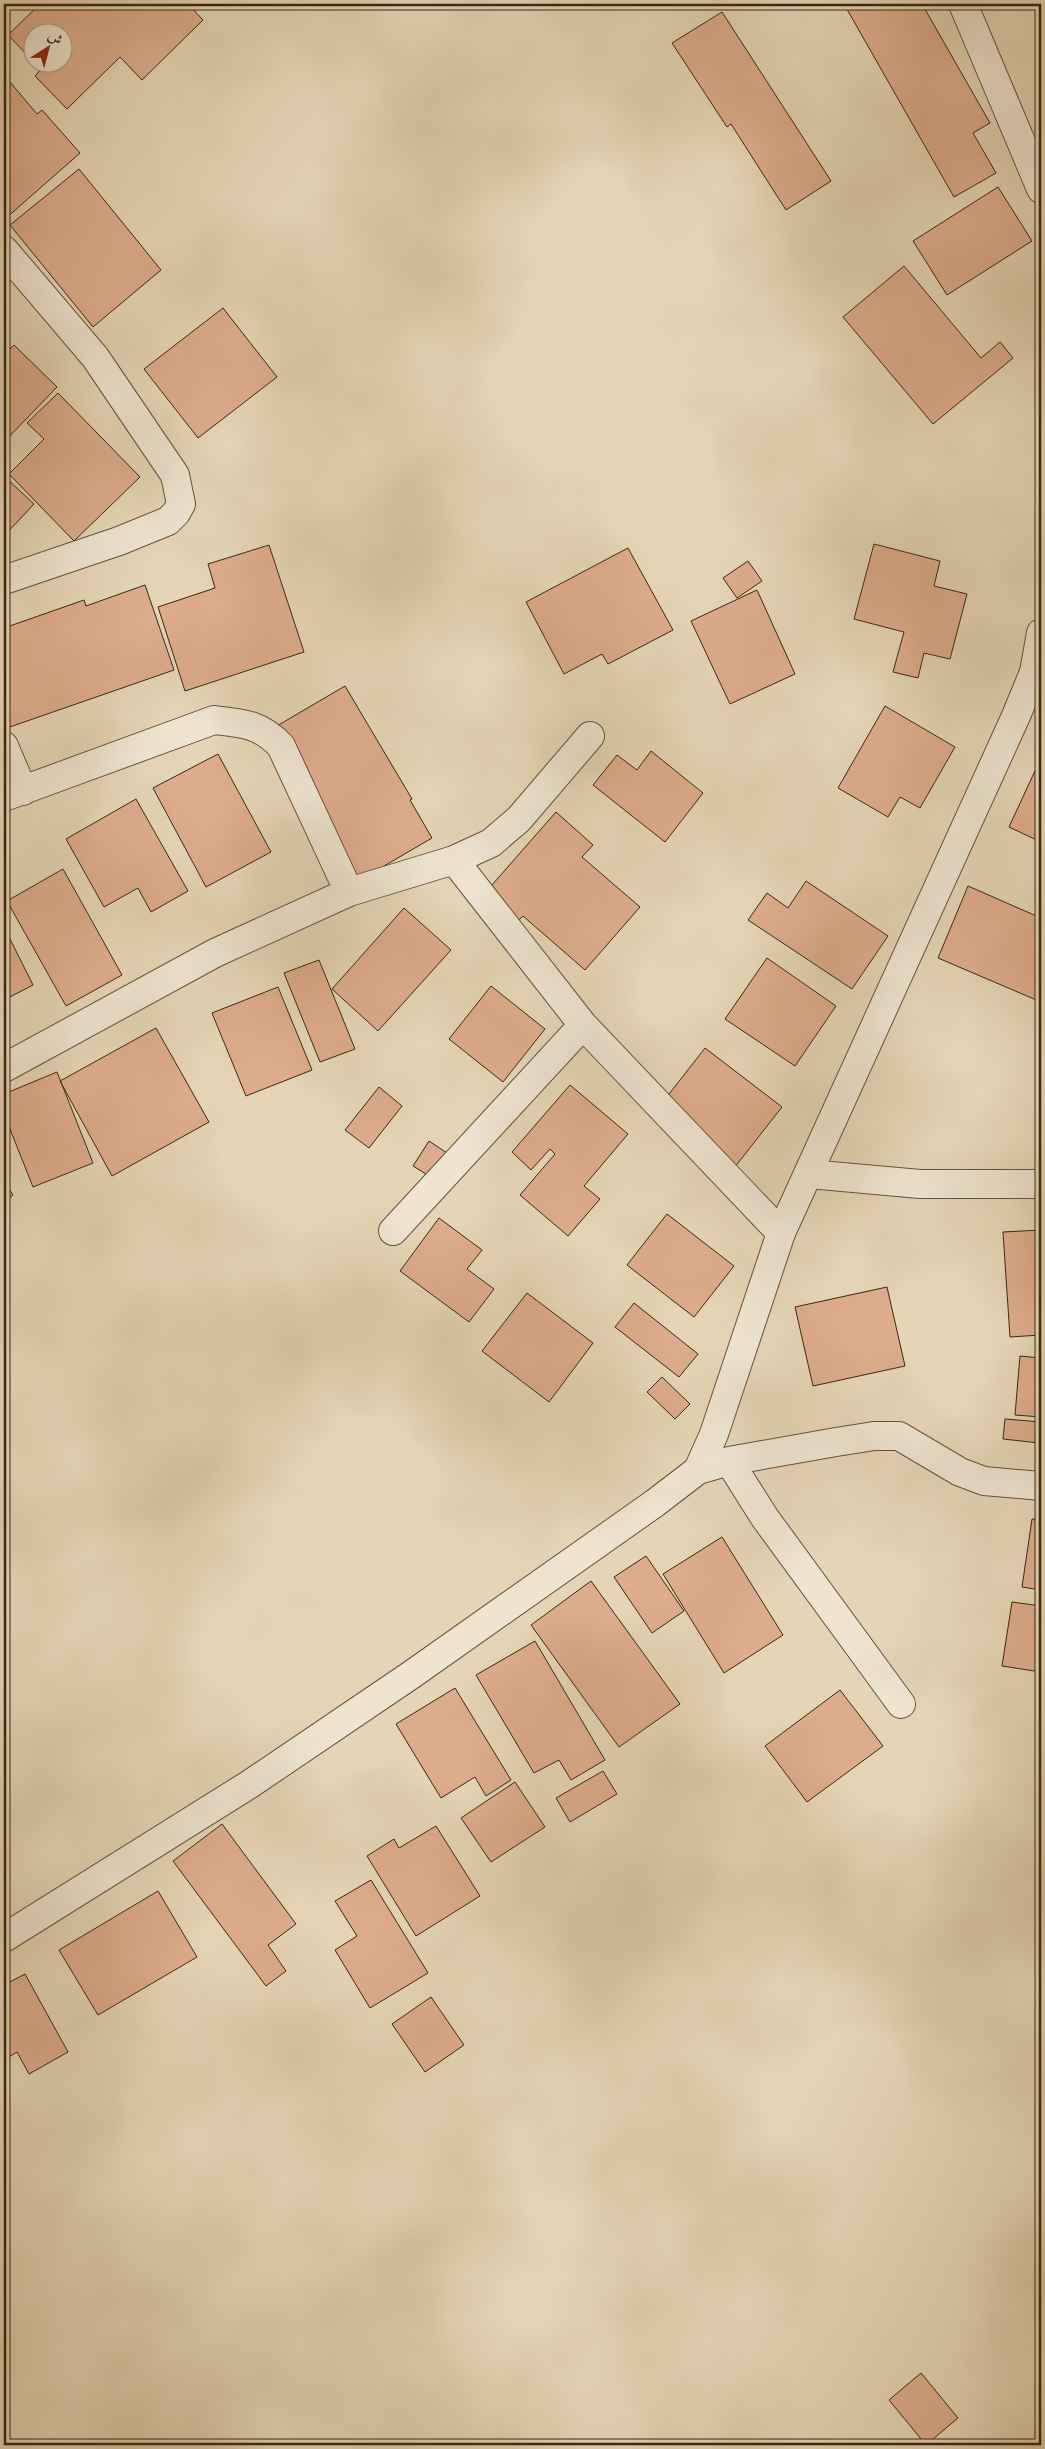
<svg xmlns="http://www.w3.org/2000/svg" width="1045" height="2449" font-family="'IM FELL Great Primer',Amiri,serif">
  <rect width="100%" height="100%" fill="#e5d5b6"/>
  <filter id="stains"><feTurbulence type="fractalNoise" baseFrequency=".004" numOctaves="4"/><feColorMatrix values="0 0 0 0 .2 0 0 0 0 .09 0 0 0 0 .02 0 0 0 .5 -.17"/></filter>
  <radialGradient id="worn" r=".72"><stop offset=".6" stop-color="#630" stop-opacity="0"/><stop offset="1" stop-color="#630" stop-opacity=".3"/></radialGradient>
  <!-- building -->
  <path fill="#ddac8d" stroke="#3a2712" d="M40,4H188L203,20L142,80L120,57L67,109L35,76L41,69L34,62H62V32H32V60L8,35Z
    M844,4H922L990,123L973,133L996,173L954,197Z
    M722,12L831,181L786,210L731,124L727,127L672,43Z
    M4,75L37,114L42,110L80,153L5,219Z
    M79,169L161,270L93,327L10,225Z
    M998,187L1032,241L947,295L913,241Z
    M904,266L981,358L1000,342L1013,358L933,424L843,317Z
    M223,308L277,377L198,438L144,369Z
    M14,345L57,387L4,442V355Z
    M58,393L140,477L74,541L9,474L44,439L27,423Z
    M4,476L34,504L4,536Z
    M874,544L940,561L934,586L967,594L950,659L924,653L918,678L893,672L904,632L854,619Z
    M269,545L304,652L185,691L158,607L215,588L208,564Z
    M628,548L673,630L608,664L602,654L564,674L526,602Z
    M748,561L762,581L737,598L723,578Z
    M145,585L174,670L4,729V628L84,600L86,606Z
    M757,590L795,674L730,704L691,621Z
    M345,686L412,799L410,800L432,838L348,887L270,730Z
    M885,706L955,747L920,808L900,797L888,817L838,788Z
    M651,751L703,793L665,842L593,785L617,755L637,770Z
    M218,754L271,852L206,887L153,788Z
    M1040,760H1041V842L1009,827Z
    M136,799L188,891L151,912L138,888L104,907L66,839Z
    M556,812L593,845L582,857L640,907L585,970L523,916L509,930L477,902Z
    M63,869L122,975L66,1006L7,901Z
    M806,881L888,936L852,989L748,920L767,893L788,908Z
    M968,886L1041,918V1002L938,958Z
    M404,908L451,950L378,1031L332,989Z
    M4,927L33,985L4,1000Z
    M767,958L836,1006L795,1066L725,1019Z
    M319,960L355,1049L320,1062L284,973Z
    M491,986L545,1029L503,1082L449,1039Z
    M278,987L312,1070L246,1096L212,1013Z
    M156,1028L209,1122L112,1176L60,1081Z
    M705,1048L782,1107L731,1172L655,1112Z
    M57,1072L93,1163L33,1187L4,1114V1094Z
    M570,1085L628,1134L584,1186L600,1199L568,1236L520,1195L555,1154L550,1149L531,1170L512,1152Z
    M379,1087L402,1106L369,1148L345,1130Z
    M429,1141L462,1163L447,1187L413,1166Z
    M4,1182L13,1195L4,1202Z
    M667,1214L734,1266L694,1317L627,1265Z
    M439,1218L482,1250L467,1269L494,1289L469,1322L400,1271Z
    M1041,1230V1335L1010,1337L1003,1232Z
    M887,1287L905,1366L813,1386L795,1307Z
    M527,1293L593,1343L549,1402L482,1351Z
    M634,1303L698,1354L679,1377L615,1327Z
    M1020,1356L1041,1358V1417L1015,1415Z
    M662,1377L690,1404L675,1419L647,1392Z
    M1005,1419L1041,1422L1039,1443L1003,1439Z
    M1032,1519L1041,1520V1590L1022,1587Z
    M722,1537L783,1635L724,1673L663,1574Z
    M646,1556L684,1611L652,1633L614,1577Z
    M591,1581L680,1704L619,1747L531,1625Z
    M1012,1602L1041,1606V1672L1002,1666Z
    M535,1641L605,1760L571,1780L559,1760L534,1773L476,1675Z
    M455,1688L511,1780L486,1796L475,1777L441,1798L396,1724Z
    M840,1690L883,1746L807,1802L765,1746Z
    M603,1771L617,1794L570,1822L556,1798Z
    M515,1782L545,1827L491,1862L461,1818Z
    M222,1824L296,1924L268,1945L286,1971L266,1986L173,1861Z
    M436,1826L480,1896L416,1936L367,1856L394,1839L399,1848Z
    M371,1880L428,1973L370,2008L335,1950L357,1936L335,1901Z
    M158,1891L197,1957L98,2015L59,1950Z
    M25,1974L68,2052L29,2074L17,2052L4,2060V1985Z
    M431,1997L464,2045L425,2072L392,2024Z
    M921,2373L958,2418L926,2445L889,2400Z"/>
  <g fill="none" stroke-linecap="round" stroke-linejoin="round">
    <!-- street casing -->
    <g stroke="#65523b" stroke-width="30">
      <path id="street" d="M963,4L1041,189
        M4,250L95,357L175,475L181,504L176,513L168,521L119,541L4,580
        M4,746L23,791
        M4,797L214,720C243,723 260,724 281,746L349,892
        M454,860L491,843L519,819L590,736
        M4,1068L215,953L349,892L454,860L583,1025L781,1233
        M809,1174L920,1184H1041
        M393,1231L583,1025
        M729,1461L765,1518L901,1704
        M698,1470L729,1461L836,1442L874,1436H899L960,1472L984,1481L1041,1486
        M4,1938L250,1784L411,1675L655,1503L698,1470L714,1434L781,1233L1016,716L1034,672L1041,633"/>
    </g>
    <!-- street -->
    <use href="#street" stroke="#eee4d0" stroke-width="28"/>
  </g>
  <!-- margin -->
  <rect width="1045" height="2449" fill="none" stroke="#e5d5b6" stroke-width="20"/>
  <rect x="5" y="5" width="1035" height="2439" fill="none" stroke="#3a2712" stroke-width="2.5"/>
  <rect x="10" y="10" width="1025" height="2429" fill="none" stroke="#3a2712"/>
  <!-- north arrow -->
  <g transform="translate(48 48) rotate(36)"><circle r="24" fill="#eee4d0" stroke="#a69884"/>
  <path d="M0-4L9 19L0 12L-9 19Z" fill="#8f2418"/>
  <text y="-8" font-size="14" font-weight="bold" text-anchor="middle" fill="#3a2712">ش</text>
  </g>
  <rect width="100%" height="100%" filter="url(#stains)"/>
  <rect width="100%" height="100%" fill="url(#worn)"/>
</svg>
